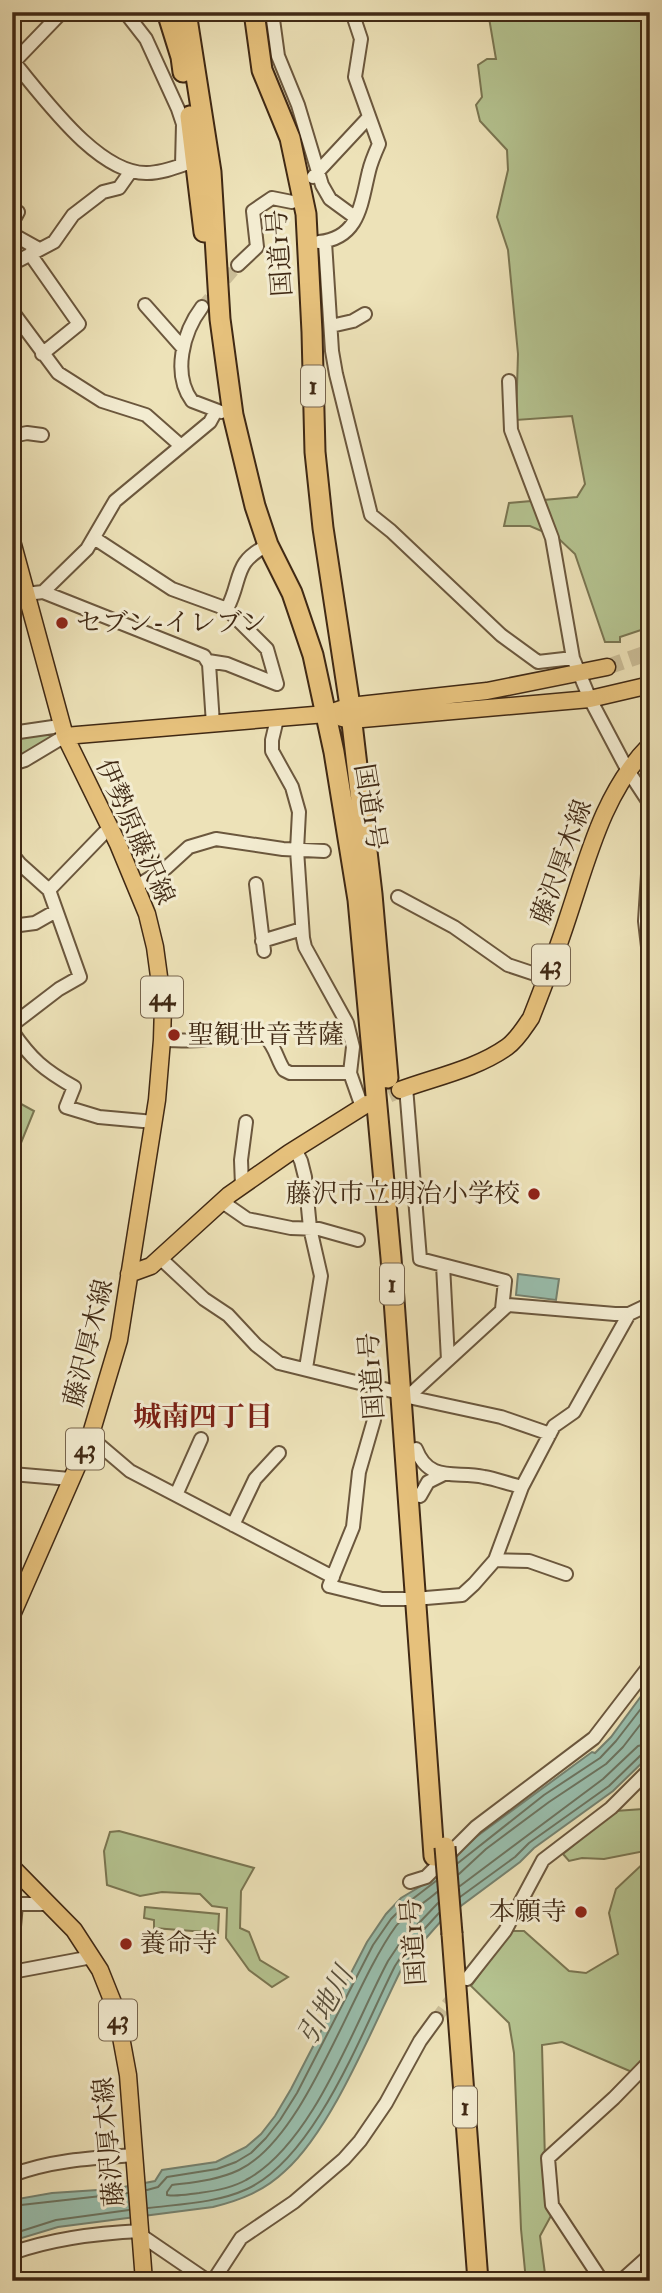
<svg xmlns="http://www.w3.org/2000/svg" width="662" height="2293" font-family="'IM FELL Double Pica','Noto Serif JP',serif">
  <rect width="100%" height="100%" fill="#ede2b8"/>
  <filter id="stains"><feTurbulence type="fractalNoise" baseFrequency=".00286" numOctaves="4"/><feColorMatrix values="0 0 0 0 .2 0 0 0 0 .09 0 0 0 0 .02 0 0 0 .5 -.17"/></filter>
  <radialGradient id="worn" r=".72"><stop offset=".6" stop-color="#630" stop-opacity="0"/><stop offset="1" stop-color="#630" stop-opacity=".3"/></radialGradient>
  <!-- green -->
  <path fill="#b5c491" stroke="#7a7652" stroke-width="2" d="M488,12H650V627L620,637V642H605L575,554L558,538L530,526H504L509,503L577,497L585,484L572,416L516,420L518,354L508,250L497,217L508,170L507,150L480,121L476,105L482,97L478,65L487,59H496Z
    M52,731L54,738L12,760V736Z
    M12,1099L34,1111L12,1165Z
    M650,1804V1850L604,1859L582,1858L569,1861L563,1854L615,1811L643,1809Z
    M119,1831L254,1868L241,1891L240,1928L249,1932L260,1960L288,1977L272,1987L249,1970L226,1938L227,1908L212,1906L200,1894L162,1892L140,1896L107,1885L104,1851L110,1832Z
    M650,1857V2050L632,2072L562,2042L542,2045L546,2200L552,2214L540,2236L546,2281H526L521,2229L514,2053L509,2023L471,1986L511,1931H524L569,1971L586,1973L618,1954L609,1913L616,1889Z
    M145,1907L219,1914L218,1933L154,1928V1920L144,1918Z"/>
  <!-- water -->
  <path fill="#99bead" stroke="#758270" stroke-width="2" d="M518,1274L559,1279L556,1300L516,1295Z
    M650,1684V1755L613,1791L534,1848L520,1862L442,1920L412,1954L401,1970C372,2028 332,2129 285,2171C264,2191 241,2200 213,2207L58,2227L12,2241V2200L52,2193L113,2189L155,2181L162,2170L216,2162L246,2147L261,2134L275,2116L291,2089L367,1942L386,1914L401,1898L421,1886L476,1837L592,1752L595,1753L611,1737Z"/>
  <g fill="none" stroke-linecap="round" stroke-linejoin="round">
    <!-- shore -->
    <path stroke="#6c7460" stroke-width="2" d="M458,1863L544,1795L600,1758L616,1741L650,1697
      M459,1874L486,1849L549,1802L606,1764L623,1747L650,1712
      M460,1886L603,1779L638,1746L650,1743
      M437,1892C424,1904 408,1911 396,1926C350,1989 307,2137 239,2170C218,2180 195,2182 172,2185L167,2192V2195C177,2197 189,2194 199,2193C215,2191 232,2188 246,2180C313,2144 353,2027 388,1961L400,1943L438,1903
      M460,1897L515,1857L529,1843L609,1786L643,1753L650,1751
      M147,2190L158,2187L167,2177L217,2169L236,2162L251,2153L266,2138L280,2120L297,2093L373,1945L391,1919L406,1904L436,1881
      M12,2206L128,2193
      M148,2208C181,2204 217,2203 247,2189C316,2157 362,2031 395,1966L406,1949L439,1913
      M12,2234L56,2220L129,2210"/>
    <!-- minor-tunnel -->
    <path stroke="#cabd97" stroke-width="12" stroke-dasharray="12 6" stroke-linecap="butt" d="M202,307L238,265
      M436,2019L457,1991"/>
    <!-- major-tunnel -->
    <path stroke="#cabd97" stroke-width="16" stroke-dasharray="16 8" stroke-linecap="butt" d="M607,667L650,652
      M367,1104L400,1090"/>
    <!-- minor casing -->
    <g stroke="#6b573d" stroke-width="16">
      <path id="minor" d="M125,12L146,39L178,109L183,124L182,165
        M272,12L278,56L298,105L322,185L330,199L356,218
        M12,60C42,95 97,174 147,173C163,173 179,166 194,161
        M12,64L62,12
        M313,177L368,118
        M12,223L18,212
        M12,234L39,249
        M319,242C360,238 361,203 369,171C371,162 375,153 379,144L355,77L361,39L352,12
        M325,242L332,351L336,374L371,515L391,531L501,635L538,662L573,658
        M30,254L79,324L42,354
        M12,264L54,242L73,215L103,192L119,188L131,171
        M238,265L257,247L253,211L272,198L292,202
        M145,305L183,348
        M202,307C183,332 172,374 192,401L221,412
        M12,311L58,373L102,401L146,415L180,445
        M331,326L353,321L365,314
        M509,381L511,430L552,538L573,658L590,699L627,769L648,801L650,811
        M12,436L27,433L42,435
        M94,538L172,589L227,609L267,649L277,684
        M43,592L87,549L115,501L210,422L216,411
        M26,594L43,592L204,656L209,664L213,724
        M227,609C243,578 232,563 268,545
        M208,661L227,664L277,684
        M277,719L272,740V751L292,787L299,812L297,850L303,938L305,947L347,1023L353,1047L350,1073L362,1107
        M12,733L53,727
        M12,764L25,760L65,736
        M650,843L645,921L650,964
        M12,854L20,864L49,890L80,977L59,989L12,1025
        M256,884L264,951
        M137,886L166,868L189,847L216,839L283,849L324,851
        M49,890L104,833L112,831
        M398,897L454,927L508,965L547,978
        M12,926L35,923L56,911
        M262,941L302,929
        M12,1031C31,1059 44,1070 74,1087L66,1107L99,1117L154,1122
        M162,1040C175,1040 188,1041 201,1040C219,1038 249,1024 265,1037C275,1045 277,1060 284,1070L290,1073H350
        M406,1087L420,1259L505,1281L502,1309
        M295,1149L301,1161L305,1177L310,1228L321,1276L306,1368
        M242,1186L241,1160L246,1122
        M221,1201L247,1219L291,1228L319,1229L358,1240
        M159,1257L204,1299L228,1315L256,1345L279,1363L400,1393
        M443,1265L448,1360
        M377,1388L374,1420L359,1472L353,1527L329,1586L382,1599H414L462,1595L474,1584L495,1560L522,1487L554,1426L574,1412L629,1314
        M412,1393L508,1305L615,1314H629L650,1304
        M413,1398L501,1417L550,1434
        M90,1437L130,1471L333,1577
        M416,1449C429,1483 455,1471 484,1477C496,1479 509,1484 522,1487
        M12,1474L70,1479
        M176,1495L201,1439
        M420,1496L428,1482L444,1474
        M233,1525L255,1479L279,1453
        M495,1560L529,1561L566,1574
        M410,1882L426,1877L476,1827L594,1738L650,1665
        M12,1904H50
        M12,1949L16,1904
        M12,1972L92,1957
        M467,1979L505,1931L543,1860L611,1808L650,1769
        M12,2175C52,2160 92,2158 135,2155
        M142,2236L208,2281
        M12,2253C54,2238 97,2233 141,2231
        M213,2281L241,2238L294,2202L344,2159L360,2141L386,2103L420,2041L436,2019
        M602,2281L552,2205L548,2158L614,2098L650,2061
        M621,2281L650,2255"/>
    </g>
    <!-- major casing -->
    <g stroke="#402914" stroke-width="19">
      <path id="major" d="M12,541L65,736L118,844L147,914L155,947L163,1006L162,1040L157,1100L119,1340L90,1437L12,1615
        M342,718L351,720L590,699L650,685
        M65,736L326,714L350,706L487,691L607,667
        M400,1090C435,1077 476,1069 507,1047C517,1040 524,1028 531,1018C544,985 557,951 568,917C588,857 604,791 650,745
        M129,1274L151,1266L229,1195L289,1153L367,1104
        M12,1867L74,1930L100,1970L116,2010L128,2075L144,2281"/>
    </g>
    <!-- highway casing -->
    <g stroke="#402914" stroke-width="23">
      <path id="highway" d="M167,12L181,57L183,72
        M186,12L211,172L220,319L233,415L255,506L268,545L292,593L313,655L334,752L358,900L391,1258L434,1856
        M254,12L262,70L290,138L306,214L312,332L315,452L323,528L350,706L372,894L388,1078
        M190,116L204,232
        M452,1934L478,2281"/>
    </g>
    <!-- minor -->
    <use href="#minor" stroke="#f3ecd1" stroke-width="12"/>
    <!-- major -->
    <use href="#major" stroke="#e6c17c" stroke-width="16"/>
    <!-- highway -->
    <use href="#highway" stroke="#e6c17c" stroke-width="19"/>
    <!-- highway-bridge casing -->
    <g stroke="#402914" stroke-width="23" stroke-linecap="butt">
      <path id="highway-bridge" d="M445,1847L452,1934"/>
    </g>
    <!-- highway-bridge -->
    <use href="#highway-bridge" stroke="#e6c17c" stroke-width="19"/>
  </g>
  <!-- markers -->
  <g fill="#8f2418" stroke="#f3ecd1" stroke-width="2.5">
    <circle cx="62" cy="623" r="7"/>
    <circle cx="174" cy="1035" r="7"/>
    <circle cx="534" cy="1194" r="7"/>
    <circle cx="581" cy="1912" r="7"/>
    <circle cx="126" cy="1944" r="7"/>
  </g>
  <g text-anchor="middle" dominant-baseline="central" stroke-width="6" stroke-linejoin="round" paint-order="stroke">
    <!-- shield labels -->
    <g fill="#f3ecd1" stroke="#76644d" stroke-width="2">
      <rect x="301" y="365.5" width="24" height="41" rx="5"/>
      <rect x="532" y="944.5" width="38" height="41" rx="5"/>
      <rect x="141" y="976.5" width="42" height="41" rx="5"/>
      <rect x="380" y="1263.5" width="24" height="41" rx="5"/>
      <rect x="66" y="1428.5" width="38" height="41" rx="5"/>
      <rect x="99" y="1999.5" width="38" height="41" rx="5"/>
      <rect x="453" y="2086.5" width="24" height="41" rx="5"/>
    </g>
    <g font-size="24" font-weight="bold" fill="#402914">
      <text x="313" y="386">1</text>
      <text x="551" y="965">43</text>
      <text x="162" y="997">44</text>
      <text x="392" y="1284">1</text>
      <text x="85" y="1449">43</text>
      <text x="118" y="2020">43</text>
      <text x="465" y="2107">1</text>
    </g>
    <!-- street labels -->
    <g font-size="26" fill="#402914" stroke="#f3ecd1">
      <text transform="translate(280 253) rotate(-94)">国道1号</text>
      <text transform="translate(370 807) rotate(81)">国道1号</text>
      <text transform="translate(135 832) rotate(66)">伊勢原藤沢線</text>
      <text transform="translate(562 862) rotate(-70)">藤沢厚木線</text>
      <text transform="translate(89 1343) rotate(-76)">藤沢厚木線</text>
      <text transform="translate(372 1376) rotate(-94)">国道1号</text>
      <text transform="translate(414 1942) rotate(-94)">国道1号</text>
      <text transform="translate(109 2142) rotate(-95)">藤沢厚木線</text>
    </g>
    <!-- poi labels -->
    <g font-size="26" fill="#402914" stroke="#f3ecd1" text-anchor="start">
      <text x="76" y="623">セブン-イレブン</text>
      <text x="188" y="1035">聖観世音菩薩</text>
      <text x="520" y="1194" text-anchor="end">藤沢市立明治小学校</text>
      <text x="567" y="1912" text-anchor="end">本願寺</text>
      <text x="140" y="1944">養命寺</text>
    </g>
    <!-- neighbourhood labels -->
    <g font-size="28" font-weight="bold" fill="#7a1f14" stroke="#f3ecd1">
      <text x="203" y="1417">城南四丁目</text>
    </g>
    <!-- water labels -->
    <g font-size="28" font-style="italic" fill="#564e3a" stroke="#f3ecd1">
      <text transform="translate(326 2006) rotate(-61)">引地川</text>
    </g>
  </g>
  <!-- margin -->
  <rect width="662" height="2293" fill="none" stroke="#ede2b8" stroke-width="42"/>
  <rect x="14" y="14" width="634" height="2265" fill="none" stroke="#402914" stroke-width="3.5"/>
  <rect x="21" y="21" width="620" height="2251" fill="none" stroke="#402914" stroke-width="2"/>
  <rect width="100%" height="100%" filter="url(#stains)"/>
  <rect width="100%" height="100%" fill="url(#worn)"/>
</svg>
